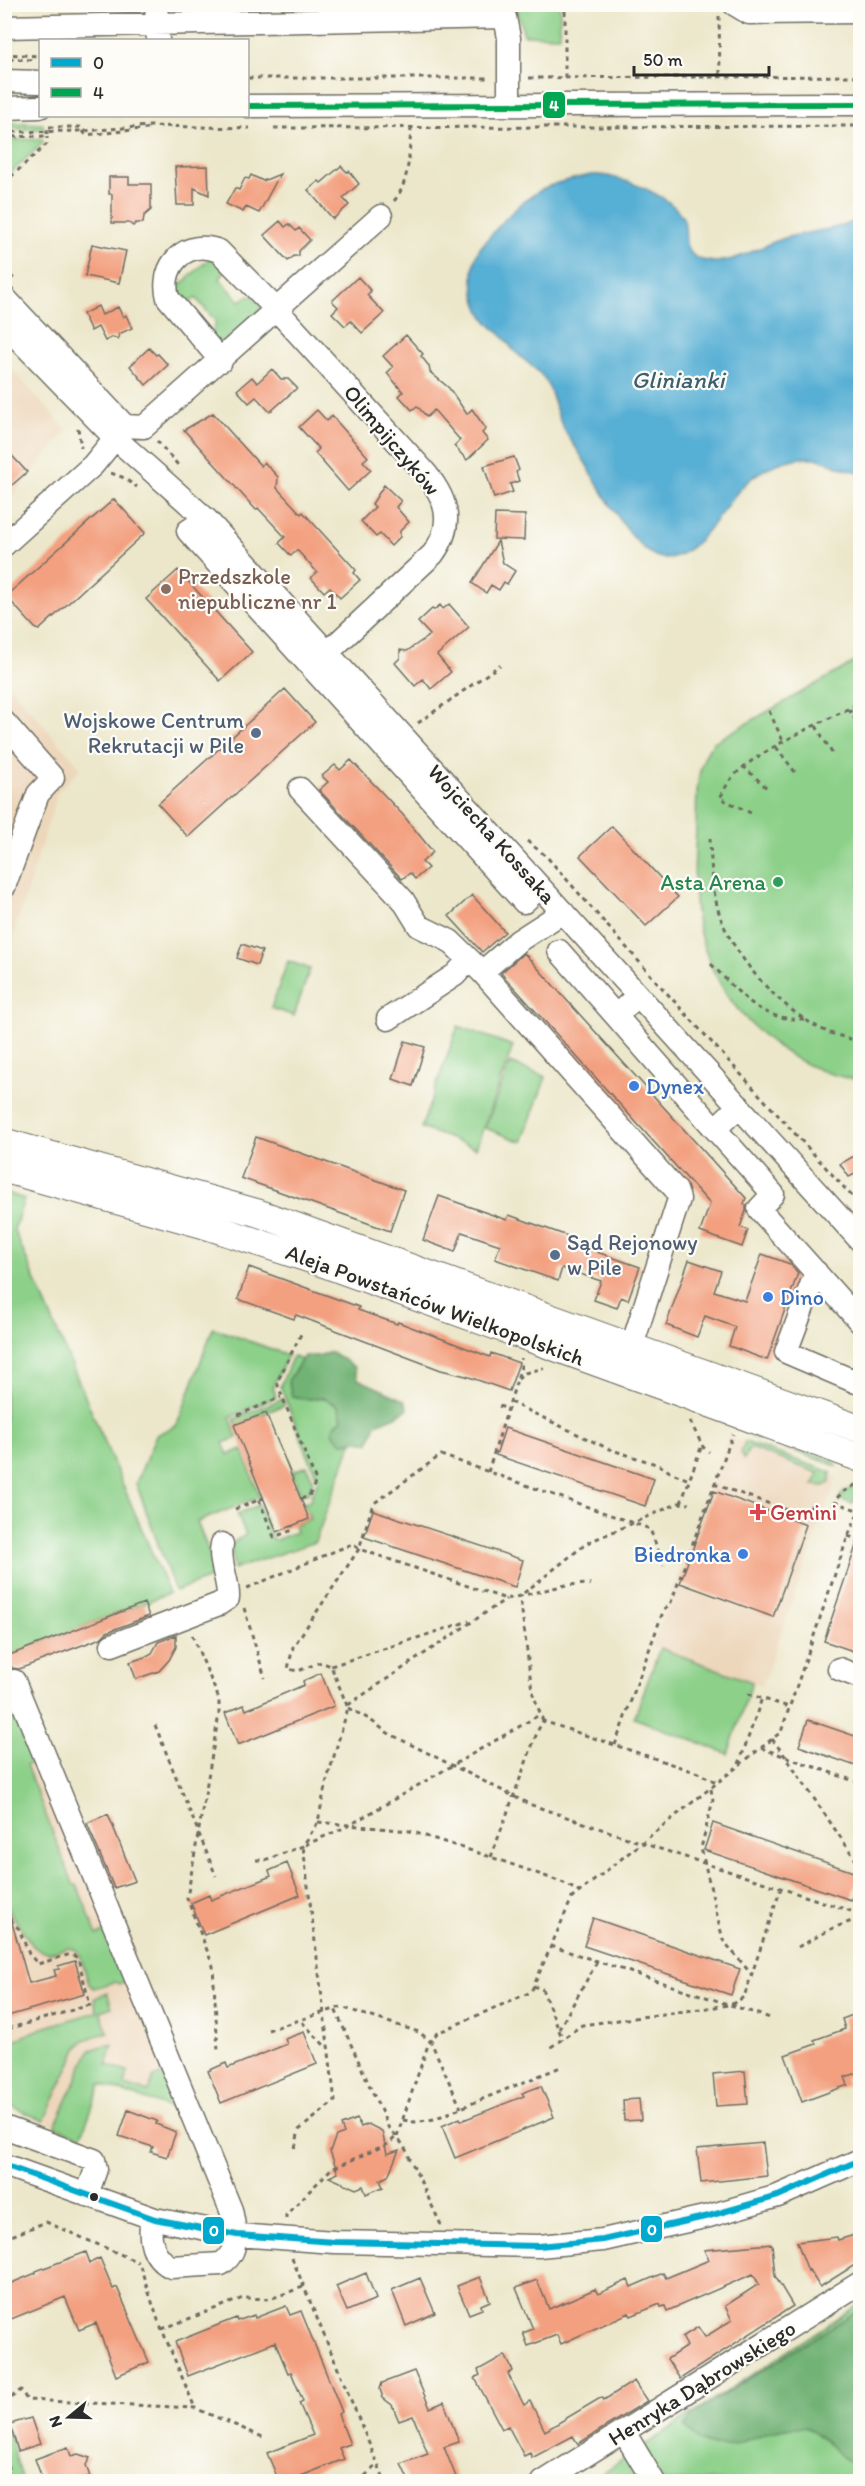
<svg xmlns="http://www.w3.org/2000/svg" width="865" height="2486" font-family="Itim,sans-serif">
  <rect width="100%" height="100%" fill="#fdfcf7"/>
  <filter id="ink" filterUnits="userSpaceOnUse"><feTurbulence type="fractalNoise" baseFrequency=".0167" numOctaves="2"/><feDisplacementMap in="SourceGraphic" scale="12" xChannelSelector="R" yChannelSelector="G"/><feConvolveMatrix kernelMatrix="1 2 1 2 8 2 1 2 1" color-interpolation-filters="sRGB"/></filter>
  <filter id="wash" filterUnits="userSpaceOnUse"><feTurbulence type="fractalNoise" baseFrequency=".008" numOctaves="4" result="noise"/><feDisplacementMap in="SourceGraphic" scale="24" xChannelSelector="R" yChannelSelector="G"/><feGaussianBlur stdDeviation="1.35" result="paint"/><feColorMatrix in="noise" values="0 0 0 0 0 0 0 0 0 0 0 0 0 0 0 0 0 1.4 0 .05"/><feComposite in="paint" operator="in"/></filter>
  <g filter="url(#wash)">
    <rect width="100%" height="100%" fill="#ece7ca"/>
    <!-- built -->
    <path fill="#edd7bb" d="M5,362L67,430L5,504Z
      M5,681L81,768L58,792L5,961Z
      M728,1437L837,1477L762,1686L652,1646Z
      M4,1683L182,2112L101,2084L81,2137L5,2104Z"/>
    <!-- green -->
    <path fill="#8cd089" stroke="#5c7e5a" stroke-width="1.5" d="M516,5H560V36L524,35Z
      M4,122L43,124V129H5Z
      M42,139L43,143L7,176L5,175V140Z
      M212,256L225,271L220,279L240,301L246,297L254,296L262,308L221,344L211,336L216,322L196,298L189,303H183L176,289Z
      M860,659V1080H858C788,1070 726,1015 704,947C691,910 694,868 696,829C697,800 694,765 714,742Z
      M288,961L310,969L294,1016L271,1008Z
      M458,1026L513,1046L476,1148L421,1128Z
      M510,1063L546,1077L522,1142L485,1128Z
      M5,1192L24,1199L14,1230L169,1593L5,1657Z
      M213,1328L288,1355L273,1386L276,1397L230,1417L237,1438L223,1443L228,1455L242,1449L260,1497L197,1522L218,1575L175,1591L136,1483L156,1435L177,1425Z
      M293,1356L302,1360L299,1365L306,1399L323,1398L338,1406L342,1419L334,1426L347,1443L352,1442L315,1542L234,1569L231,1546L235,1541L246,1535L237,1514L259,1505L273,1541L296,1532L294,1526L310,1519L304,1502L310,1500L318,1480L280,1386Z
      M282,1399L284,1405L236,1425L234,1419Z
      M750,1430L834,1461L837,1466L748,1435Z
      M745,1442L831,1472L830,1483L823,1486L814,1485L818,1473L750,1448L744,1459L741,1452Z
      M307,1466L313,1481L309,1492L301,1495L292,1472Z
      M860,1483L853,1504L839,1499L844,1492Z
      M660,1648L752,1682L728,1754L634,1718Z
      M7,1688L37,1760L26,1765L74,1886L77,1885L97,1935L110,1930L131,1980L118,1984L115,1982L94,1988L89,1984L79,1952L74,1949L68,1948L49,1953L40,1951L33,1946L10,1912L5,1899L4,1689Z
      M107,1992L112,2007L100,2011L108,2032L84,2040L77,2049L44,2121L5,2104C4,2092 2,2063 4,2053C10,2033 78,2018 97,2012L94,1999Z
      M106,2045H113L107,2065L128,2071L125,2085L149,2092L153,2078L166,2073L182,2112L101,2084L81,2137L55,2126L90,2050Z
      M860,2304V2481H590Z
      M4,2423H5L23,2481H5Z"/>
    <!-- forest -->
    <path fill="#71b275" stroke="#4e6e50" stroke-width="1.5" d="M332,1352L354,1367L358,1379L404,1400L408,1409L396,1416L376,1424L369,1443L358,1441L342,1443L332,1433L334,1426L342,1419L338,1406L323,1398L306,1399L292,1396L288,1381L304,1356H317Z
      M860,2309V2466C836,2460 818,2426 800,2427C791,2427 778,2429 769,2432C749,2438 723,2454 702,2442C696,2439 690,2432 685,2427L693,2414Z"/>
    <!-- water -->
    <path fill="#56afd4" stroke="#406d80" stroke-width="1.5" d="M591,175C616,173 671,195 683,218C689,231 680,245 694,256C699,260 710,262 716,262C741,260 762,245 785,238C810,231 837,230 860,219V473C855,470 849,470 843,468C832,465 825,459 814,458C789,456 761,468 744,485C723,505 696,562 662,558C633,554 597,481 582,457C576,447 568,438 563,427C555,412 554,396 546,381C537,366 518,359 508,343C502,334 493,329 486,320C473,302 467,265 481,247C499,225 521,199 547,187C560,181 577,178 591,175Z"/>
    <g id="blocks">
      <!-- building -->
      <path fill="#f3a080" d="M208,166L209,195L194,188V205H177L175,167Z
        M341,166L347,172L349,171L359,184L343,198L349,205L333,219L308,190L319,181L321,183Z
        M280,174L259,213L246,207L243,212L226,204L235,188L239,190L245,178L249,179L251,175L263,181Z
        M109,177H129V184H151V210L144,216L143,223H136L133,226L129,223H112V194H109Z
        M280,221L285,227L289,224L296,231L299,228L310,240L299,251V256H294L288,261L264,235Z
        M92,244L126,251L119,283L85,276Z
        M358,277L371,291L367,295L384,313L362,333L351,321L345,326L332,313L338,307L332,301Z
        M98,306L102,315L118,307L123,317L126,315L132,328L119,334L118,339L113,337L105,341L98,327L91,331L83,314Z
        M406,335L423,354L421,356L429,366L430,372L449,388L467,414L472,409L486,429L482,433L488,440L467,460L454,446L460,440L434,410L427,417L417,406L412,410L399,396L403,392L387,373L393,367L383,356Z
        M149,348L156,355L158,354L168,365L146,385L130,366Z
        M272,369L281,379H288L297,388L270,412L256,397L249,403L237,390L252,377L257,383Z
        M317,410L327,421L332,416L368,457L363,461L371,470L348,491L315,453L319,449L299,427Z
        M213,413L261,466L264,462L278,477L277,488L301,514L303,512L356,570L354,573L360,580L340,598L330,587L324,592L311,578L317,572L297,550L291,556L279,543L285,537L258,508L256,510L184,430Z
        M4,447L27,472L4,492Z
        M514,457L519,470L516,472L519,481L510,484L513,492L494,498L484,466Z
        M384,485L401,501L396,507L409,522L400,531V537L391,546L380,534L376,537L361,521L375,507L372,504Z
        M114,499L145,533L39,630L35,628L6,596Z
        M495,514L525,515L524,540L494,539Z
        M498,541L503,563L515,571L507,584L504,582L499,590L491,585L486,593L472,583Z
        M178,570L252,652L220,681L146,599Z
        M449,604L469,627L437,655L451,672L431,689L423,679L415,686L395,663L400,658V650L407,651L430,635L418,622L432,609L434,610L440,605L443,609Z
        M285,689L315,722L188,837L158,804Z
        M351,760L403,815L433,852L422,862L428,868L415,879L410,873L402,879L319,790L328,782L322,776L335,765L340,770Z
        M612,826L678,897L646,926L580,856Z
        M472,895L505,932L482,952L449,916Z
        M242,944L262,951L257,965L237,958Z
        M524,953L746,1198L744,1204L746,1205V1211L740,1227L748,1230L742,1247L700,1232L710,1204L501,973Z
        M405,1041L425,1047L413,1086L393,1079Z
        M256,1137L404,1190L390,1231L241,1178Z
        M861,1152V1171L849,1177L840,1164Z
        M439,1196L507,1220L509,1215L573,1238L571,1243L640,1267L628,1300L621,1297L617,1308L594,1300L601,1281L562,1268L558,1281L495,1259L500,1245L462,1232L455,1252L423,1240Z
        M762,1254L790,1264L798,1273L767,1360L729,1346L735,1327L705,1316L697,1337L666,1325L689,1260L721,1271L714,1291L745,1301Z
        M249,1267L359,1307L358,1310L397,1324L398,1322L490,1357L491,1353L519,1363L509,1391L466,1376L441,1370L296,1315L294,1319L238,1299Z
        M266,1413L309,1519L277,1532L234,1425Z
        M505,1428L654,1479L645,1506L496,1455Z
        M714,1491L806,1525L773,1617L680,1583Z
        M373,1510L523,1560L515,1587L364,1537Z
        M858,1540H861V1637L856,1652L824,1641Z
        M144,1603L149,1616L107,1632L101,1638L19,1669L12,1668L7,1656Z
        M176,1635V1647L169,1660L159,1671L136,1679L130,1662L145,1657L152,1653L158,1642Z
        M321,1673L334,1706L238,1745L225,1713L244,1705L246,1710L304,1685L303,1681Z
        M808,1720L861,1738V1768L799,1746Z
        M108,1814L135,1881L114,1888L87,1823Z
        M713,1823L859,1874L851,1900L704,1850Z
        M287,1863L300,1895L204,1935L191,1903L209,1895L211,1900L271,1876L269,1871Z
        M9,1912L29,1983L56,1976L54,1970L59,1969L58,1966L75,1961L85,1994L4,2017V1913Z
        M593,1918L740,1969L731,1995L584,1946Z
        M861,2012V2072L845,2077L848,2085L802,2102L785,2055L816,2044L814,2040L845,2029L842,2019Z
        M304,2032L317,2064L221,2103L208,2071L226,2063L228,2068L287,2044L285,2039Z
        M745,2071L748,2104L716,2106L713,2074Z
        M541,2086L554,2117L455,2158L442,2126L460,2118L461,2121L524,2096L522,2093Z
        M639,2099L641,2120L624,2121L623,2100Z
        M128,2110L157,2121L156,2124L176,2132L167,2157L151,2152L153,2147L119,2136Z
        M357,2119L361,2127L368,2124L382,2131L387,2154L399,2150L388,2176L380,2180L383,2187L366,2194L363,2186L356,2189L329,2177L338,2173L330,2151L336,2136L344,2133L341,2125Z
        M763,2143L767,2176L701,2183L697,2149Z
        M861,2233V2261L820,2287L809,2270L808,2271L797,2242L837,2237L838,2240Z
        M772,2244L775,2276L793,2306L680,2379L667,2359L687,2346L682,2337L698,2327L705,2337L732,2320L725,2306L759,2284L753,2274L667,2311L665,2306L661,2307L660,2304L631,2316L629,2313L561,2344L557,2335L528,2346L523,2333L533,2329L516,2288L537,2280L549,2309L595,2289L598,2294L628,2280L631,2287L663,2273L666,2278L709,2260L704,2250Z
        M86,2252L90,2263L100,2258L113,2289L117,2287L149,2362L116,2376L96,2323L79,2330L65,2297L4,2322V2286L36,2273V2271Z
        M366,2273L376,2299L347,2311L336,2286Z
        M480,2277L490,2301L481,2305L482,2309L469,2314L457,2286Z
        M420,2278L435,2313L406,2326L392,2290Z
        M286,2306L290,2315L301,2311L342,2412L338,2414L350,2444L339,2448L344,2459L296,2478L297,2481H279L267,2453L313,2435L299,2403L303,2401L291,2372L288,2373L275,2342L188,2376L175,2342L236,2318L237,2321L254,2315L255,2318Z
        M505,2355L513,2371L508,2374L524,2405L530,2401L545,2431L602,2397L604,2400L634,2381L647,2401L578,2444L573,2436L532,2458L530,2453L524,2456L508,2426L502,2429L475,2378L480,2375L478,2370Z
        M414,2371L430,2408L444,2402L459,2442L444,2447L456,2477L444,2481H409L401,2464L428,2454L413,2416L399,2421L392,2405L383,2398L380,2389L382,2383Z
        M31,2418L40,2444L18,2451L10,2424Z
        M68,2447L71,2456L78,2454L90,2458L86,2465L90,2477L78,2481H43L35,2459Z"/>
    </g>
  </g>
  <g filter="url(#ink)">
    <use href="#blocks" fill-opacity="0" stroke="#6f6d63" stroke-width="1.5"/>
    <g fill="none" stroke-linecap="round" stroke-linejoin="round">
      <!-- minor casing -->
      <g stroke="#6f6d63" stroke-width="25">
        <path id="minor" d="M156,4L158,40
          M734,4L749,13L860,12
          M4,27L505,17L509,38V105
          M4,81L40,82
          M248,106L860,104
          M4,108L40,107
          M4,297L125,426L93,465L4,545
          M4,324L115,438L206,519L860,1240
          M221,361L168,298C159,266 186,238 219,251L277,310L422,469C445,495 457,522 433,554L327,653
          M125,426L144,427L381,216
          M206,519L188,531L524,902L540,887
          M4,722L53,778L38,794L4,887
          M300,789L403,900L419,926L450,941L482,972L676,1190L679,1199L632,1346
          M559,951L616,1016
          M482,972L518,941L563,912
          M638,995L616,1016L715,1129
          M388,1019L455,975L468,961
          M739,1106L715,1129L773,1194L759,1209L860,1322
          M816,1272L786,1352L856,1382L860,1376
          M112,1645L219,1604L228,1598C229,1579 218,1563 222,1544
          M839,1669L860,1677
          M14,1681L231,2210C235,2229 241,2251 221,2264L171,2267C152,2257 148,2238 152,2218
          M4,2127L94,2160L96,2169L87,2195
          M4,2165L155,2219L237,2235L334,2242L539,2246L603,2240L709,2216L778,2196L860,2160
          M624,2432L654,2482
          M543,2482L860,2283"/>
      </g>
      <!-- major casing -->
      <g stroke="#6f6d63" stroke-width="29">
        <path id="major" d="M4,1142L258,1213L860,1429
          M4,1169L201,1224L328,1265L860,1458"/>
      </g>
      <!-- path -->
      <path stroke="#6f6d63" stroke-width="3" stroke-dasharray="4.5 4.5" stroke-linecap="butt" d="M719,16L720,77
        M4,54L40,56
        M9,59L36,60
        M248,78H490
        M529,78L860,76
        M565,78V4
        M274,128L860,126
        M4,132L83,131L150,126L250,128
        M4,137L47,136V127H80L86,135L152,128
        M4,183L47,144V136
        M394,201C410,182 409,152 411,128
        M4,269L14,279
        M78,428L81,448
        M157,441L178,465
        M111,473L122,477L137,487
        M4,508L10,514
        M849,709L860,728
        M769,711L784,743
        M418,723L500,665
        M816,726L832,753
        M776,747L795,772
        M743,766L769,790
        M751,813L720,798C724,791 727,783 732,778C755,751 827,720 860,703
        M710,838C711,866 712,893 721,919C738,963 786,1015 830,1033C840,1036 850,1039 860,1042
        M527,841L546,856L664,990L860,1205
        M711,964C740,993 759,1021 804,1019
        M858,1080L860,1059
        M854,1260L860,1267
        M518,1379L525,1373L544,1368
        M510,1402L609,1449L659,1465L670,1472L689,1480
        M499,1406L508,1409
        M238,1415L281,1397
        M690,1421L703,1447L709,1452
        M488,1472L521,1367V1358
        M714,1484L809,1518
        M301,1499L309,1496L316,1481L278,1386V1380L301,1334
        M259,1500L274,1537L293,1530L292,1526
        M834,1502L860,1511
        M681,1503L702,1445
        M235,1509L264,1498
        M829,1514C837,1493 842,1493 860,1482
        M807,1517L812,1504
        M848,1536L860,1540
        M247,1588L352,1544L359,1549L506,1599L520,1596L587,1543L679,1503L689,1504
        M244,1608L265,1678
        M192,1635L219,1699V1714L187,1898L213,1966L218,2051
        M331,1666L469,1621
        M748,1694L789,1707
        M348,1705L506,1599
        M348,1708L369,1719L388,1733L529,1804L642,1843L860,1914
        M543,1721L532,1691L520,1596L566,1585L591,1584
        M155,1725L216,1876
        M772,1739L785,1756L860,1866
        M615,1745L661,1617L664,1610L670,1605L733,1434
        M761,1748L860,1783
        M739,1764L762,1698
        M711,1789L713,1800L701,1848L723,1940L752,1975
        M318,1822L410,1831L491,1857L564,1883L579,1892
        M491,1857L538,1730L543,1721L698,1773L718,1783
        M256,1860H265L303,1846L318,1822L325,1787L348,1708L331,1666L321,1662L298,1671L288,1669L293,1647L359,1549L373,1504L441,1455L650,1529L664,1566
        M4,1913L19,1929L29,1954L38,1964L71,1954L78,1958L90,2005L4,2030
        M551,1946L773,2019
        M798,1947L833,1928L860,1918
        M533,1986L542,1989L563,2040
        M302,2022L326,2047
        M559,2029L597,1962
        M268,2030L341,2007L419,2032L431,2042L461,2108
        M551,2047L582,2025L730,2005L744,1997L781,1888
        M403,2120L414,2122L434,2119L563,2066
        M295,2148L299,2130L335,2101L303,1846L348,1826L541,1714
        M286,2219V2215L331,2169L388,2144L397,2136L390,2131L335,2009
        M441,2225L406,2150L397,2136L428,2045L437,2033L531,1992L572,1898L781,1732L848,1536L860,1509
        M4,2239L46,2222L138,2262
        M292,2258L385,2482
        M140,2266L158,2320L195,2408
        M162,2329L243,2298L270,2299L303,2287
        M4,2403L21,2390L27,2400L195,2408L265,2438
        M4,2456L13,2482
        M358,2482L377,2465"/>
      <!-- minor -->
      <use href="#minor" stroke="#fff" stroke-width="22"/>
      <!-- major -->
      <use href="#major" stroke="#fff" stroke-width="27"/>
      <!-- bus-1 casing -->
      <g stroke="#fdfcf7" stroke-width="10">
        <path id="bus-1" d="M4,2165L155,2219L237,2235L334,2242L539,2246L603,2240L709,2216L778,2196L860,2160"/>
      </g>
      <!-- bus-2 casing -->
      <g stroke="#fdfcf7" stroke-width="10">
        <path id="bus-2" d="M248,106L860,104"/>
      </g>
      <!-- bus-1 -->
      <use href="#bus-1" stroke="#00a9ce" stroke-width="6"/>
      <!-- bus-2 -->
      <use href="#bus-2" stroke="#00a651" stroke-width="6"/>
    </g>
  </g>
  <!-- markers -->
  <circle fill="#8d6e63" stroke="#fdfcf7" stroke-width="2" cx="166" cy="589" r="6"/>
  <g fill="#5c6f8a" stroke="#fdfcf7" stroke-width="2">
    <circle cx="256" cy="733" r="6"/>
    <circle cx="555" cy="1255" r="6"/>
  </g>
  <circle fill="#2e9e5b" stroke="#fdfcf7" stroke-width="2" cx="778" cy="882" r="6"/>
  <g fill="#3f7fe0" stroke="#fdfcf7" stroke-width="2">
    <circle cx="634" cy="1086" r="6"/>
    <circle cx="768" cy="1297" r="6"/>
    <circle cx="743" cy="1554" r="6"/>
  </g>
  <path fill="#e0444e" stroke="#fdfcf7" stroke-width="2" d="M755 1503h6v6h6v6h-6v6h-6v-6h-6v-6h6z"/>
  <circle fill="#2b2b2b" stroke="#fdfcf7" stroke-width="2" cx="94" cy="2197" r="5"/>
  <g text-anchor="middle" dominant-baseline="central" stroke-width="4.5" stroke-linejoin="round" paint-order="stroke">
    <!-- street labels -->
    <g font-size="22" fill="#2b2b2b" stroke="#fdfcf7">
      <text transform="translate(392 440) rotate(50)">Olimpijczyków</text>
      <text transform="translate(492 834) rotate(48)">Wojciecha Kossaka</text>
      <text transform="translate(435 1305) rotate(20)">Aleja Powstańców Wielkopolskich</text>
      <text transform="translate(702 2383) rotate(-32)">Henryka Dąbrowskiego</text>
    </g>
    <!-- education labels -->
    <g font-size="22" fill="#785e54" stroke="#fdfcf7" text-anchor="start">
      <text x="178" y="576">Przedszkole<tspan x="178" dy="25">niepubliczne nr 1</tspan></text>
    </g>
    <!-- service labels -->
    <g font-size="22" fill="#4e5e75" stroke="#fdfcf7" text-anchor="end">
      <text x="244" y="720">Wojskowe Centrum<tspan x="244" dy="25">Rekrutacji w Pile</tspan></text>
      <text x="567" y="1242" text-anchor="start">Sąd Rejonowy<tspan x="567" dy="25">w Pile</tspan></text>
    </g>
    <!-- leisure labels -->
    <g font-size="22" fill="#27864d" stroke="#fdfcf7" text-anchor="end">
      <text x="766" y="882">Asta Arena</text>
    </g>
    <!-- shop labels -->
    <g font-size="22" fill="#366cbe" stroke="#fdfcf7" text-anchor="start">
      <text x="646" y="1086">Dynex</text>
      <text x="780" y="1297">Dino</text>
      <text x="731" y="1554" text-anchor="end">Biedronka</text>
    </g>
    <!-- health labels -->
    <g font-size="22" fill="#be3a42" stroke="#fdfcf7" text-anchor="start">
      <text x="770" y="1512">Gemini</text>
    </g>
    <!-- water labels -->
    <g font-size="24" font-style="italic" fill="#3c606f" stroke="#fdfcf7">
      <text x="678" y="379">Glinianki</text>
    </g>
  </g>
  <g stroke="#fdfcf7" stroke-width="2">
    <rect x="542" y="91" width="24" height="28" rx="6" fill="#00a651"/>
    <rect x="640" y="2215" width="23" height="28" rx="6" fill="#00a9ce"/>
    <rect x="202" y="2216" width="23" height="29" rx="6" fill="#00a9ce"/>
  </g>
  <g font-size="16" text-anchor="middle" font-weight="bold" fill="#fff">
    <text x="554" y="111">4</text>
    <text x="652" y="2235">0</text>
    <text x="214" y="2236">0</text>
  </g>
  <!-- margin -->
  <rect width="865" height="2486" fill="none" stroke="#fdfcf7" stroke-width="24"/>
  <!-- legend -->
  <rect x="39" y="39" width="210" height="78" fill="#fdfcf7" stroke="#a9a8a5" stroke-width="1.5"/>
  <rect x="51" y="58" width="30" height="9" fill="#00a9ce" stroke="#a9a8a5" stroke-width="1.5"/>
  <text x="93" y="69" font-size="18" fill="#2b2b2b">0</text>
  <rect x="51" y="88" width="30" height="9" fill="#00a651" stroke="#a9a8a5" stroke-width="1.5"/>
  <text x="93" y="99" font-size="18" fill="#2b2b2b">4</text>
  <!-- north arrow -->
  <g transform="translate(69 2417) rotate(251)" stroke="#fdfcf7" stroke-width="4.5" paint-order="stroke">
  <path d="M0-4.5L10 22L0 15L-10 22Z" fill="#2b2b2b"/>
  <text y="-9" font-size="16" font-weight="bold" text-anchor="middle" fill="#2b2b2b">N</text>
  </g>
  <!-- scale -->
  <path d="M634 66v9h135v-9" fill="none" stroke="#2b2b2b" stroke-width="3"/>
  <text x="643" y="66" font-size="18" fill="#2b2b2b" stroke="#fdfcf7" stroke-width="4.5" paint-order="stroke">50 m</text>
</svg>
